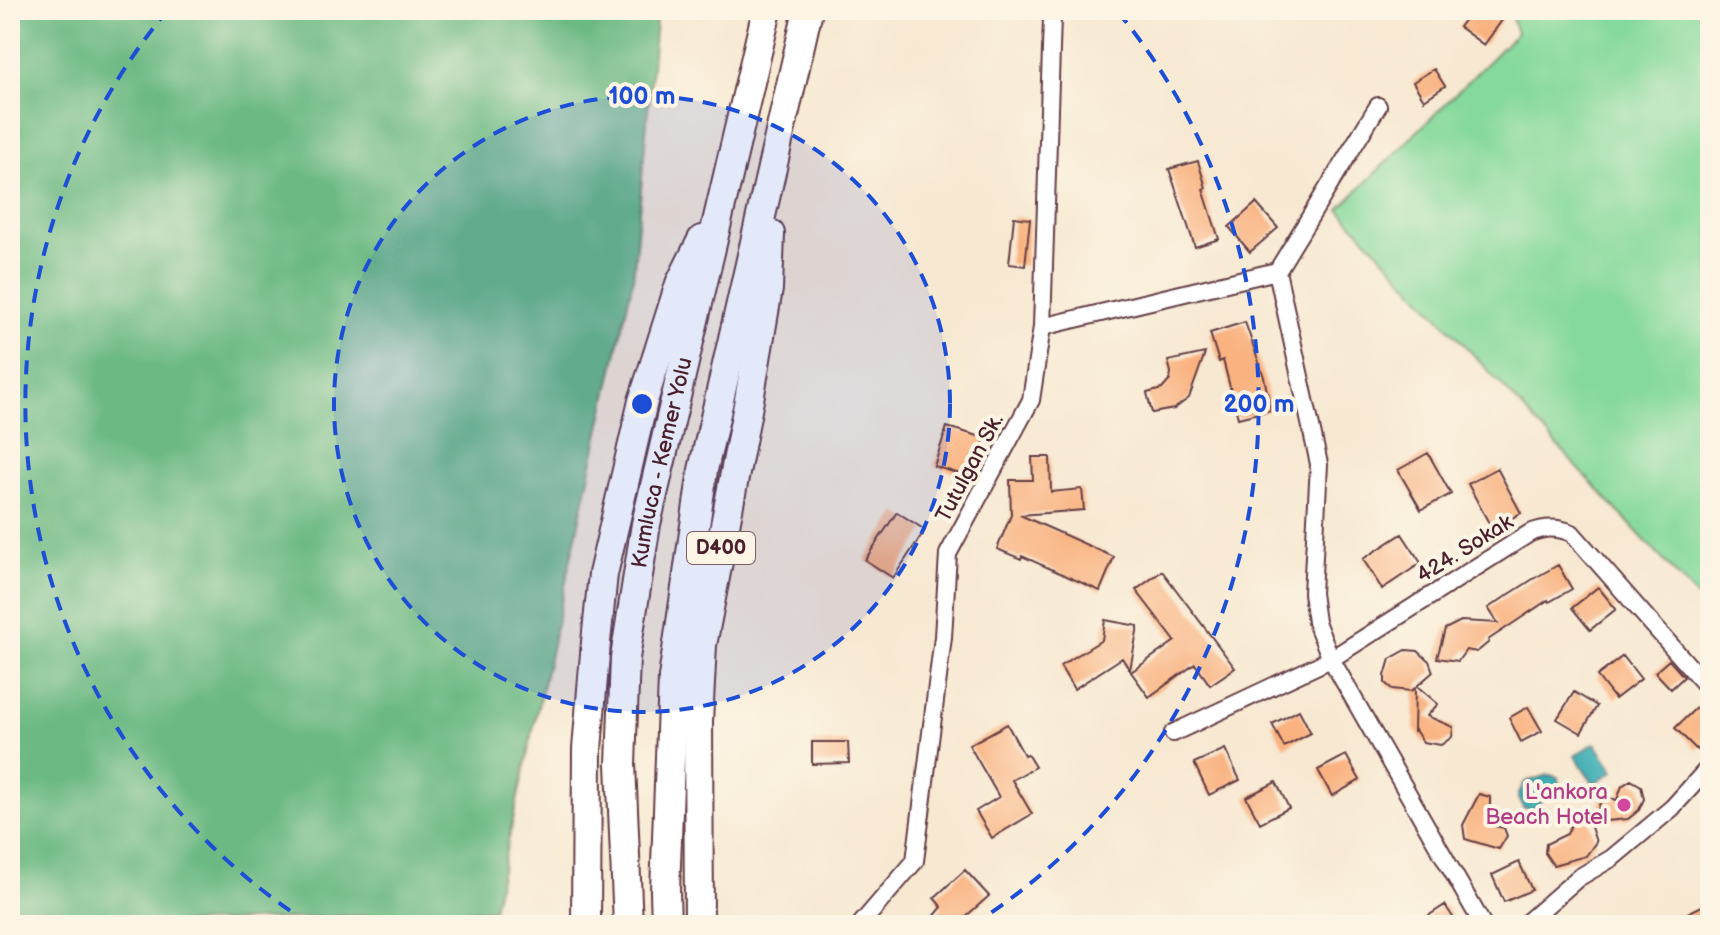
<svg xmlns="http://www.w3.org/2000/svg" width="1720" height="935" font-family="'Balsamiq Sans',sans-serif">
  <rect width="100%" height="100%" fill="#fcf5e5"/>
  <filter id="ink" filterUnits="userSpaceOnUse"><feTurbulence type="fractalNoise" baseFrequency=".0125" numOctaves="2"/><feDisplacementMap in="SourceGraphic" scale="16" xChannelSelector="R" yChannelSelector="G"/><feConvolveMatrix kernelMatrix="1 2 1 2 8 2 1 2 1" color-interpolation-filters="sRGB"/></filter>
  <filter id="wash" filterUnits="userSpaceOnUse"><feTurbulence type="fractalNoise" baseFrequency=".006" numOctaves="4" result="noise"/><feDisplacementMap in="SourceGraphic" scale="32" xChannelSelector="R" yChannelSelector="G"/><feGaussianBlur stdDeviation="1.8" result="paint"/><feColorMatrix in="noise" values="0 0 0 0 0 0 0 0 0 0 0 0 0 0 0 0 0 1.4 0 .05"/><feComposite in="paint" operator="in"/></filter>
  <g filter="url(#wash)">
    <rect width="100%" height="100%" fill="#f7e8d1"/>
    <!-- green -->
    <path fill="#85d99b" stroke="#687c63" stroke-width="2" d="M1509,10H1710V611L1339,209L1517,33Z"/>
    <!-- forest -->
    <path fill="#6cb983" stroke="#5b6c57" stroke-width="2" d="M10,10H657L633,279L493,910L140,925H10Z"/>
    <!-- water -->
    <path fill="#3caeb4" stroke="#436670" stroke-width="2" d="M1595,743L1614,771L1594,784L1575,756Z
      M1549,775L1558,777L1560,783L1555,793C1552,795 1548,795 1545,798C1535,805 1538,811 1523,808L1518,795L1525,782Z"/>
    <g id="blocks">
      <!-- building -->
      <path fill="#f9b280" d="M1472,10H1497L1505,16L1484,45L1459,27Z
        M1434,69L1445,86L1424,100L1413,82Z
        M1198,161L1206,188L1203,189L1219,239L1195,247L1169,169Z
        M1256,203L1278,228L1250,252L1229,227Z
        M1014,217L1030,219L1025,266L1009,264Z
        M1245,322L1264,377L1271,410L1238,418L1223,360L1219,362L1210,333Z
        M1205,353L1189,398L1174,409L1152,413L1147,393L1162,389L1170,380L1171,372L1168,361Z
        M947,427L985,438L973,478L934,466Z
        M1428,453L1451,494L1421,510L1398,470Z
        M1032,457H1050L1051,492L1082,489L1084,510L1020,515L1114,557L1100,591L1022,556L1021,559L997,549L1011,515L1010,480H1033Z
        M1497,468L1521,513L1492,529L1468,484Z
        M897,512L925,530L893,578L865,560Z
        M1402,534L1421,563L1382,589L1363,559Z
        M1558,565L1572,589L1549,602L1548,600L1488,640L1489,642L1477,652L1466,650L1458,661L1437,658L1445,629L1461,621L1498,623L1488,608L1533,579Z
        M1162,571L1235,668L1210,685L1195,664L1149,697L1131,672L1175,641L1136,590Z
        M1598,587L1616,609L1590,630L1572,608Z
        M1105,620L1138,626L1130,670L1122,658L1074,689L1060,666L1102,640Z
        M1406,650L1418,651L1429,661L1433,672L1417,686L1438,704L1427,716L1453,727L1452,737L1441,745L1423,742L1415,730L1414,731L1415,688L1411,691L1392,689L1385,683V676L1390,659Z
        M1623,656L1641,679L1615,699L1597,676Z
        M1669,660L1684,677L1671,689L1655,672Z
        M1574,692L1597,706L1581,733L1557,719Z
        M1699,705L1710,716V736L1697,750L1675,728Z
        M1528,707L1542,731L1521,742L1509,718Z
        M1299,710L1311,733L1284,747L1272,724Z
        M1007,724L1024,755L1027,754L1035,767L1012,780L1032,814L992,838L976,811L999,797L969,745Z
        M812,742H848L849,763L812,764Z
        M1225,749L1240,780L1209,795L1194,763Z
        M1346,755L1360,780L1332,796L1318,770Z
        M1631,780L1641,786L1644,799L1639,810L1628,819L1594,822L1602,796L1617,800L1622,786Z
        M1276,782L1289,808L1260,823L1246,797Z
        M1479,794L1490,797V825L1504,828L1507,836L1499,849L1465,839L1463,825Z
        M1574,818L1589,821L1596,842L1586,856L1553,865L1545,853L1546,844L1567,834Z
        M1519,862L1532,890L1504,902L1492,875Z
        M965,870L989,896L956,925H927L942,907L934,898Z
        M1710,902V925H1663Z
        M1445,905L1458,925H1414Z"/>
    </g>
  </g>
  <g filter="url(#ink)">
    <use href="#blocks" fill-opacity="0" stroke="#643d44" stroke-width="2"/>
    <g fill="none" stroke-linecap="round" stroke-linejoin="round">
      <!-- minor casing -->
      <g stroke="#643d44" stroke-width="20">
        <path id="minor" d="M1378,106L1277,271L1319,464L1312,593L1316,622L1331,659L1483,925
          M1042,327L1277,271
          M1173,733L1331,659L1530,533C1545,527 1557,527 1572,533L1710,690
          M860,925L915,861L943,637L948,554L1031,400L1042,327L1052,18L1050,10
          M1524,925L1578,878L1612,858L1672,808L1710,766"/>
      </g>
      <!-- trunk casing -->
      <g stroke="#643d44" stroke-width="32">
        <g id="trunk">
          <path d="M586,925L587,749L596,642L603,574L643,401L680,284L702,240"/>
          <path id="s1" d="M628,925L621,764L625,658L646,524L767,10"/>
          <path d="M666,925L665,891L673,678L703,470L808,10"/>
          <path d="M699,925L698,721L702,645L749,400L768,289L770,234"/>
        </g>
      </g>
      <!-- minor -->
      <use href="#minor" stroke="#fff" stroke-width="16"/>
      <!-- trunk -->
      <use href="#trunk" stroke="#fff" stroke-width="28"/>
    </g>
  </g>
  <!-- distance rings -->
  <circle cx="642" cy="404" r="308" fill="#1d4ed8" fill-opacity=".12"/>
  <g fill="none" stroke="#1d4ed8" stroke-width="4" stroke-dasharray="14 10">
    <circle cx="642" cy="404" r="308"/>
    <path d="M310 924A617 617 0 0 1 166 12M1118 12A617 617 0 0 1 974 924"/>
  </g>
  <!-- markers -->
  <circle fill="#d1479c" stroke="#fcf5e5" stroke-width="3" cx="1624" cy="805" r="8"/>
  <g text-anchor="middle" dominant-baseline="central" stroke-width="8" stroke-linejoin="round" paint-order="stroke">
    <!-- shield labels -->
    <rect fill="#fcf5e5" stroke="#7f5f63" stroke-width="2" x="687" y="532" width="68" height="32" rx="6"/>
    <g font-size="20" font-weight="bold" fill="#4a1f2b">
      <text x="721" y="548">D400</text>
    </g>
    <!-- street labels -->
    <g font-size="22" fill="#4a1f2b" stroke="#fcf5e5">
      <text stroke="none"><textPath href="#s1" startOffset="466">Kumluca - Kemer Yolu</textPath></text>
      <text transform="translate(970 468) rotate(-62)">Tutulgan Sk.</text>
      <text transform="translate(1465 549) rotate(-32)">424. Sokak</text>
    </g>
    <!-- hotel labels -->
    <g font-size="22" fill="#b23c85" stroke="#fcf5e5" text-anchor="end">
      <text x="1608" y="792">L'ankora<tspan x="1608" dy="25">Beach Hotel</tspan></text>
    </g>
  </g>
  <circle cx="642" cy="404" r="12" fill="#1d4ed8" stroke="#fcf5e5" stroke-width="4"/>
  <g font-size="24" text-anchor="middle" font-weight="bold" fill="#1d4ed8" stroke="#fcf5e5" stroke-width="8" stroke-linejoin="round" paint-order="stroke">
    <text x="642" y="104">100 m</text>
    <text x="1259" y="412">200 m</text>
  </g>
  <!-- margin -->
  <rect width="1720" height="935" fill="none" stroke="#fcf5e5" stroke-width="40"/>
</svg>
